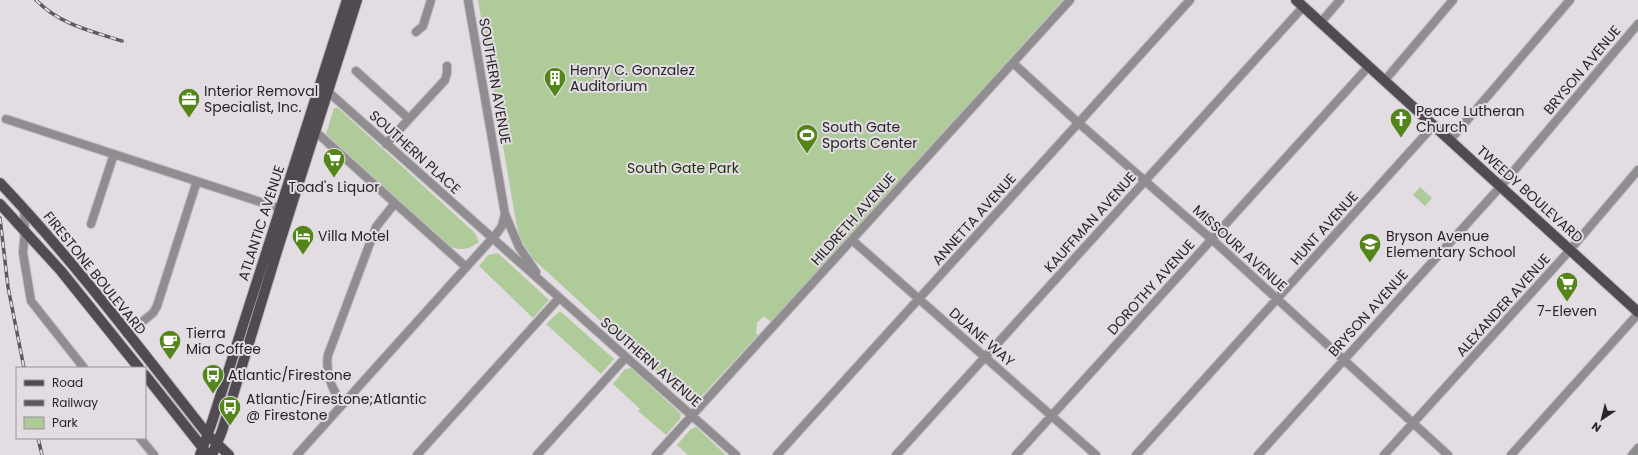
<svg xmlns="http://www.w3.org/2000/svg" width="1638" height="455" font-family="Poppins,sans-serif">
  <rect width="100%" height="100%" fill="#e3dde3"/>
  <!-- green -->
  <path fill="#afcb9a" d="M478,0H1063L772,323L764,316L757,323L756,333L758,335L700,398L686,399L533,259L520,238L516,222Z
    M334,108H338L475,233L479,242C469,249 463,251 451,247L326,134Z
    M1420,187L1432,198L1425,206L1413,195Z
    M498,253L549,300L533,318L479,266L488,255Z
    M560,311L614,359L601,374L546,324Z
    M631,368L681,414L680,419L666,435L638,411L640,409L613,384L625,369Z
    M696,427L726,455H688L677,445L691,429Z"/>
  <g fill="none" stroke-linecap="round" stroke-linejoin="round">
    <!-- minor casing -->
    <g stroke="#bdb8bd" stroke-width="10">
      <path id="minor" d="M468,0L505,214L519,247L536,272
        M1321,22L1340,0
        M416,32L423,26L431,0
        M1013,63L1073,118L1217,244L1448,455
        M356,71L409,119
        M1385,80L1453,0
        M324,88L736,455
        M6,119L285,210
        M316,132L466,267
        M1450,140L1570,0
        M386,144L445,80L447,73V66
        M24,209L25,230L23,253L31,301L84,368
        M91,224L114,154
        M852,240L1096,455
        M127,334L153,313L157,306L197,181
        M343,404C332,391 325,372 328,355L376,227L395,203
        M140,438L154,455
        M297,455L497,233L502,226L505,214
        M417,455L559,298
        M537,455L626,357
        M656,455L1070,0
        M777,455L1190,0
        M896,455L1303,7
        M1016,455L1369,66
        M1136,455L1434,125
        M1258,455L1501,186L1638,24
        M1384,455L1570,250L1638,170
        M1511,455L1638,314
        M1632,455L1638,448"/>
    </g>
    <!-- major casing -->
    <g stroke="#bdb8bd" stroke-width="12">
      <path id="major" d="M1296,0L1638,312
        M0,183C75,262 140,349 208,435L229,455
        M0,204L61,271L139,368
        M145,375L206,452
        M200,455L212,422L347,0
        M212,455L222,431L278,248L357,0"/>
    </g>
    <!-- minor -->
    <use href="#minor" stroke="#908d90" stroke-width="8"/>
    <!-- major -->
    <use href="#major" stroke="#504b50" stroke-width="10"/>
    <!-- rail casing -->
    <g stroke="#5c595c" stroke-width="3.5">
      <path id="rail" d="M36,0C59,24 91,31 122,41
        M0,218L8,287L24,368
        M38,438L42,455"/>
    </g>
    <!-- rail -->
    <use href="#rail" stroke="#e3dde3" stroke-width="2" stroke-dasharray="6" stroke-linecap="butt"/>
  </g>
  <!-- icons -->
  <defs>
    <g id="building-pin" transform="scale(1.15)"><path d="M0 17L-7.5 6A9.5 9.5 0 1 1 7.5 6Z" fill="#548519" stroke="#e3dde3"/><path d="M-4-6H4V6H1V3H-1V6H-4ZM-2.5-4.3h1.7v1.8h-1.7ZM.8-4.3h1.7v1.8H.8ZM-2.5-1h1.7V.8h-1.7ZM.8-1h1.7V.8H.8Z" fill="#fff"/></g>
    <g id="office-pin" transform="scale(1.15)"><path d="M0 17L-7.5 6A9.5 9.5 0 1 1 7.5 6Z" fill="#548519" stroke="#e3dde3"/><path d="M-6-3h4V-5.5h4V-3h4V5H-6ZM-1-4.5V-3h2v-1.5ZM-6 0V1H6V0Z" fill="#fff"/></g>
    <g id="church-pin" transform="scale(1.15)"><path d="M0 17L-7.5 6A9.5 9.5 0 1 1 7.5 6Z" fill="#548519" stroke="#e3dde3"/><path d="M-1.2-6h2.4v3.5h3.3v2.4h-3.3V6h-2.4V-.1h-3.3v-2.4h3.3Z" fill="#fff"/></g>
    <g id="stadium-pin" transform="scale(1.15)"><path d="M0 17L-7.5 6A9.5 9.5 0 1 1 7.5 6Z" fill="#548519" stroke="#e3dde3"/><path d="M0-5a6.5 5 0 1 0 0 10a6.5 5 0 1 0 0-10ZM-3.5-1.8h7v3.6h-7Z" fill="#fff"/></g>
    <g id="supermarket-pin" transform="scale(1.15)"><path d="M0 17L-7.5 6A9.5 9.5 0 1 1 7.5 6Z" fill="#548519" stroke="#e3dde3"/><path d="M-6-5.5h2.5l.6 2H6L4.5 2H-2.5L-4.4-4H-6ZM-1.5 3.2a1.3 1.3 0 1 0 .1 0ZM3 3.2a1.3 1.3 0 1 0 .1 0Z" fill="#fff"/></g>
    <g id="hotel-pin" transform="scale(1.15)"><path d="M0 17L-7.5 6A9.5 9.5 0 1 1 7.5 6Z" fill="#548519" stroke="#e3dde3"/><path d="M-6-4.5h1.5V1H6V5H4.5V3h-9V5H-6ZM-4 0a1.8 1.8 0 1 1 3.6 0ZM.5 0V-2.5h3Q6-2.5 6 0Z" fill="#fff"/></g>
    <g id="school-pin" transform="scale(1.15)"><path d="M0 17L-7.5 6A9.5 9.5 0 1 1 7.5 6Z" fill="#548519" stroke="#e3dde3"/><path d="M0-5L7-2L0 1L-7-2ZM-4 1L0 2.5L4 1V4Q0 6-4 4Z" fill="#fff"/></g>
    <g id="cafe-pin" transform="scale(1.15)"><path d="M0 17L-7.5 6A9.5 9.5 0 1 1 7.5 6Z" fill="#548519" stroke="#e3dde3"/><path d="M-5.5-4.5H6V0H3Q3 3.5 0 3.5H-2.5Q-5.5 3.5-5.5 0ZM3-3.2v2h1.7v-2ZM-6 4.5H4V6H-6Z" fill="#fff"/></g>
    <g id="bus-pin" transform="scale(1.15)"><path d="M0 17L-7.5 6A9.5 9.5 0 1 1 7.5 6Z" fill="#548519" stroke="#e3dde3"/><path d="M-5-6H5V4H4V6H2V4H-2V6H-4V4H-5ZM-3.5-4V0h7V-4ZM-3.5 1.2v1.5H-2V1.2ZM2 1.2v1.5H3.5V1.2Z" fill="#fff"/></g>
  </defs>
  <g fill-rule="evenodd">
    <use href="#building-pin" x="555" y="78"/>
    <use href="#office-pin" x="189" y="99"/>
    <use href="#church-pin" x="1401" y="119"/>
    <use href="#stadium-pin" x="807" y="135"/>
    <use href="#supermarket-pin" x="334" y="159"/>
    <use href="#hotel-pin" x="303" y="236"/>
    <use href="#school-pin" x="1370" y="244"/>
    <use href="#supermarket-pin" x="1567" y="283"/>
    <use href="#cafe-pin" x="170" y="341"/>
    <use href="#bus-pin" x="213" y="375"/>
    <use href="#bus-pin" x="230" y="407"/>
  </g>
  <g text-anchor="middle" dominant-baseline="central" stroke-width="4" stroke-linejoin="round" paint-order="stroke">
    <!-- poi labels -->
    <g font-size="14" fill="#272527" stroke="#e3dde3" text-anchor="start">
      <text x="570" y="70">Henry C. Gonzalez<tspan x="570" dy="16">Auditorium</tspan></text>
      <text x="204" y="91">Interior Removal<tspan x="204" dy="16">Specialist, Inc.</tspan></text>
      <text x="1416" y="111">Peace Lutheran<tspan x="1416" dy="16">Church</tspan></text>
      <text x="822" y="127">South Gate<tspan x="822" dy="16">Sports Center</tspan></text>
      <text x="334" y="187" text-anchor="middle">Toad's Liquor</text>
      <text x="318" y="236">Villa Motel</text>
      <text x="1386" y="236">Bryson Avenue<tspan x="1386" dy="16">Elementary School</tspan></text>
      <text x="1567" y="311" text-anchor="middle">7-Eleven</text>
      <text x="186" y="333">Tierra<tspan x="186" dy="16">Mia Coffee</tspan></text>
      <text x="228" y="375">Atlantic/Firestone</text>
      <text x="246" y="399">Atlantic/Firestone;Atlantic<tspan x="246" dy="16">@ Firestone</tspan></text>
    </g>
    <!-- street labels -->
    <g font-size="14" fill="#272527" stroke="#e3dde3">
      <text transform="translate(1582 70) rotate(-50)">BRYSON AVENUE</text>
      <text transform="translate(495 81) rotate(80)">SOUTHERN AVENUE</text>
      <text transform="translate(415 152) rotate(42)">SOUTHERN PLACE</text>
      <text transform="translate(1530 194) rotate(42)">TWEEDY BOULEVARD</text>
      <text transform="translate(853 219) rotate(-48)">HILDRETH AVENUE</text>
      <text transform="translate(974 219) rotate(-48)">ANNETTA AVENUE</text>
      <text transform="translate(1090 222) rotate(-48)">KAUFFMAN AVENUE</text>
      <text transform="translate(261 223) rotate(-72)">ATLANTIC AVENUE</text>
      <text transform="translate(1324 228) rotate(-48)">HUNT AVENUE</text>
      <text transform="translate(1240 248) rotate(42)">MISSOURI AVENUE</text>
      <text transform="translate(95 273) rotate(51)">FIRESTONE BOULEVARD</text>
      <text transform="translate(1151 287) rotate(-48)">DOROTHY AVENUE</text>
      <text transform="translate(1503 305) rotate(-48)">ALEXANDER AVENUE</text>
      <text transform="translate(1368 313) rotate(-48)">BRYSON AVENUE</text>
      <text transform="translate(982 337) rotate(41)">DUANE WAY</text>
      <text transform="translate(651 362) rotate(41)">SOUTHERN AVENUE</text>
    </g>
    <!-- park labels -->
    <g font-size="14" fill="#1d3207" stroke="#e3dde3">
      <text x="683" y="168">South Gate Park</text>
    </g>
  </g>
  <!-- legend -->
  <rect x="16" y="367" width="130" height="72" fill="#e3dde3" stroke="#989398"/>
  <rect x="24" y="380" width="20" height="6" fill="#504b50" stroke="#989398"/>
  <text x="52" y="387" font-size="12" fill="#272527">Road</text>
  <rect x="24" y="400" width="20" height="6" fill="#5c595c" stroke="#989398"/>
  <text x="52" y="407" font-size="12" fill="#272527">Railway</text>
  <rect x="24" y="417" width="20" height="12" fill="#afcb9a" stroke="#989398"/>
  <text x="52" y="427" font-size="12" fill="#272527">Park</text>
  <!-- north arrow -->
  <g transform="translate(1602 419) rotate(215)" stroke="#e3dde3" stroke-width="3" paint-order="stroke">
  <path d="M0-3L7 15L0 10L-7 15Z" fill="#272527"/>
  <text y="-6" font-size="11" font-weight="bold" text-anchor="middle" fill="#272527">N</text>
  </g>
</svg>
